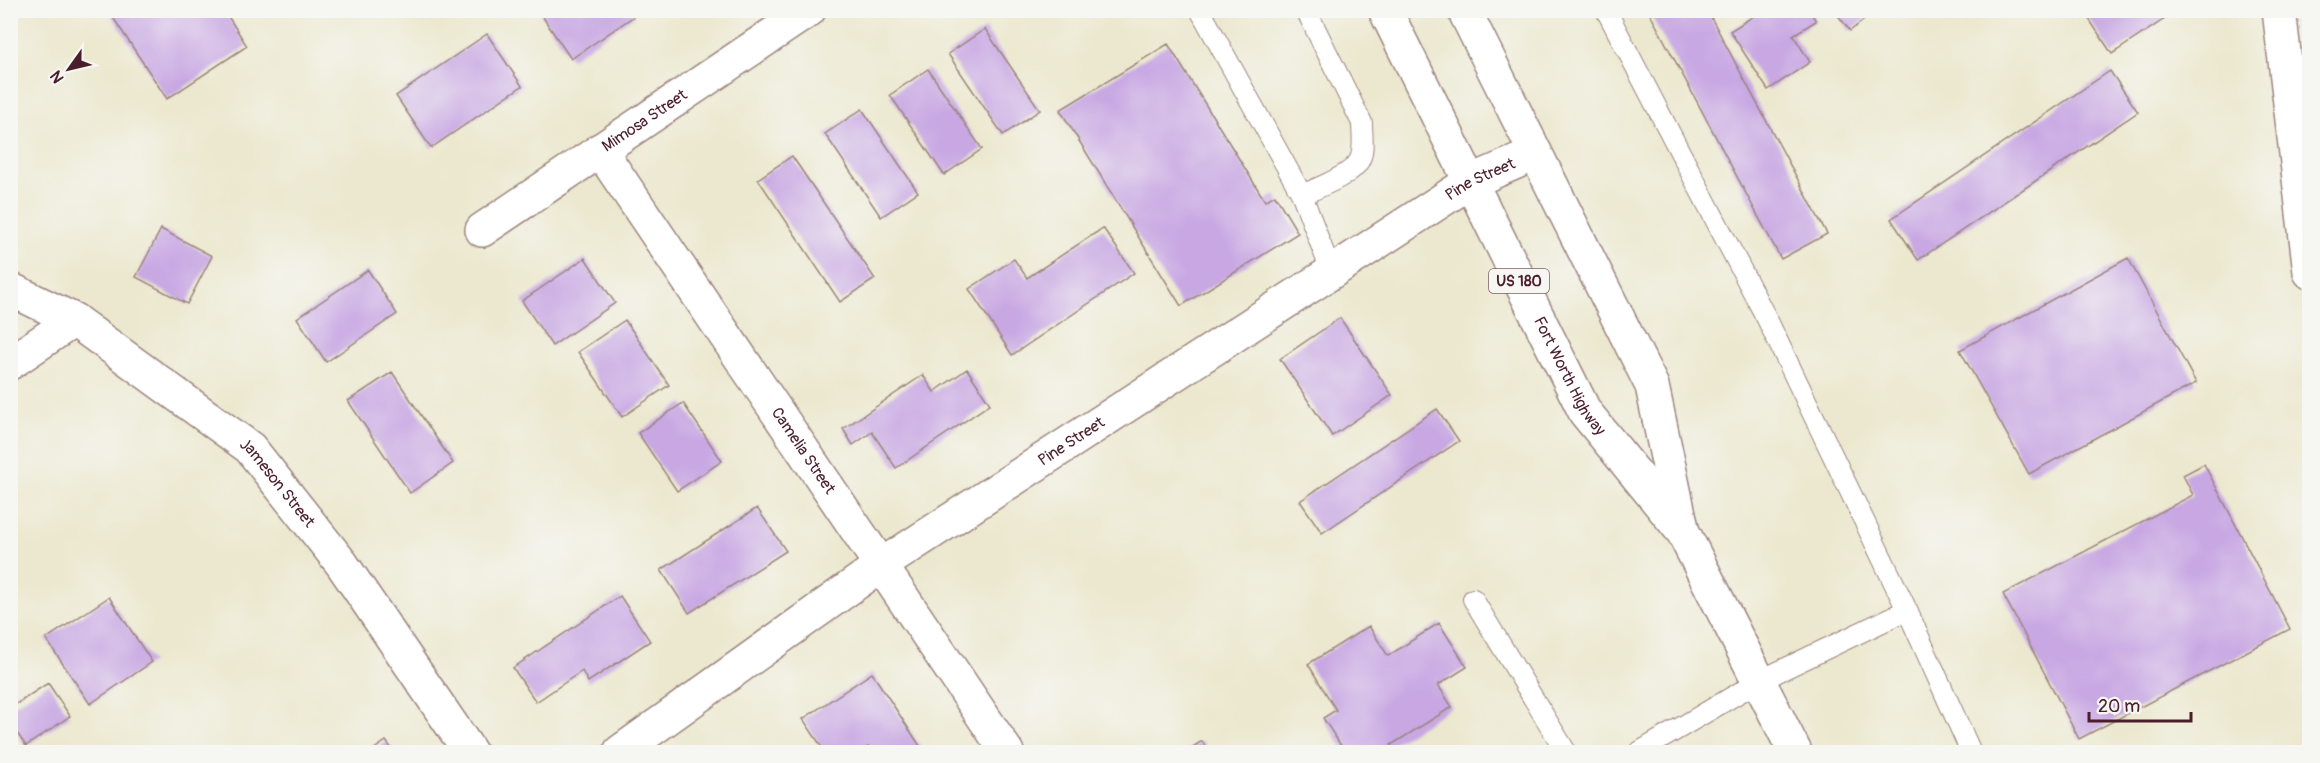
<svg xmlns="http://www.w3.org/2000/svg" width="2320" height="763" font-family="Pangolin,sans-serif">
  <rect width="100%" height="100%" fill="#f6f6f2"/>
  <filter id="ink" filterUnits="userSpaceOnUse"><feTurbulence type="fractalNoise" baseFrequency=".0167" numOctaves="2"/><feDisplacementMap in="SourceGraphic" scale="12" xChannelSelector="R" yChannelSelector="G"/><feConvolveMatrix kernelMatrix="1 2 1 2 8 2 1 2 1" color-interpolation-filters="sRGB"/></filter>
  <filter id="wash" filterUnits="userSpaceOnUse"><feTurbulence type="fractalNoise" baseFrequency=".008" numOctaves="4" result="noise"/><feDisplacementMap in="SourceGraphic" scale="24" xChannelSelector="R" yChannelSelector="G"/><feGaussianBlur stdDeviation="1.35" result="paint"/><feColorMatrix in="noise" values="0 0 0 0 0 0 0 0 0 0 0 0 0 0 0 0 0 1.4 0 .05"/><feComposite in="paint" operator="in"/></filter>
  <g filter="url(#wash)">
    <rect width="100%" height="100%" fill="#ece8cf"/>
    <g id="blocks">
      <!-- building -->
      <path fill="#c8a7e3" d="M108,10H224L247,46L167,99Z
        M538,10H630L634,16L571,59Z
        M1648,10H1707L1827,234L1781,259Z
        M1763,10H1809L1816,21L1793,35L1810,62L1768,90L1730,31Z
        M1834,10H1877L1850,31Z
        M2083,10H2162L2166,18L2112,54Z
        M985,29L1040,110L1003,135L948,54Z
        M487,34L522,86L431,148L396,96Z
        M1168,44L1265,201L1275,195L1298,233L1181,306L1060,110Z
        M928,69L982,149L944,175L890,95Z
        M2110,71L2138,112L1918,260L1891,219Z
        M862,109L918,192L881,217L825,134Z
        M792,156L875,279L840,302L758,179Z
        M1103,228L1134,273L1012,355L969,289L1014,259L1027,278Z
        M161,229L212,256L187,304L136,277Z
        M585,258L615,303L552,346L522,301Z
        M2128,258L2196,383L2029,474L1960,350Z
        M368,270L397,314L326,362L297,318Z
        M1340,318L1392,395L1332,436L1280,359Z
        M625,320L669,385L622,417L578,352Z
        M967,369L990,404L896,468L872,432L853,445L843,429L923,375L934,392Z
        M392,372L453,463L410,493L348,401Z
        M683,403L722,461L677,491L638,433Z
        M1437,409L1459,441L1322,533L1300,501Z
        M2204,464L2290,629L2079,739L2003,594L2193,495L2183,475Z
        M757,508L786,551L689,613L661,570Z
        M620,596L650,641L588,682L582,671L536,702L513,668Z
        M109,597L152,662L90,704L46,639Z
        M1439,623L1467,667L1438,685L1452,707L1391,745L1396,752H1345L1323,718L1336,710L1308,664L1369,626L1388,656Z
        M872,673L924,752H872L868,747L860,752H825L803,719Z
        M48,683L70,716L26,746L10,723V708Z
        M386,741L394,752H370Z
        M1202,741L1209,752H1185Z"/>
    </g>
  </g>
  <g filter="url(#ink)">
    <use href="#blocks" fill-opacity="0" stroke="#9b847d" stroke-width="1.5"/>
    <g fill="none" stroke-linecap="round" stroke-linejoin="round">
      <!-- lane casing -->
      <g stroke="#9b847d" stroke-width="22">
        <path id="lane" d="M1200,10L1302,195L1332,274
          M1606,10L1768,321L1907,610
          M1302,195C1317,188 1351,176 1359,161C1365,151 1362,134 1362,123L1306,10
          M1473,599L1566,752
          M1639,752L1759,681L1907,610L1971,752"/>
      </g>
      <!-- street casing -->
      <g stroke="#9b847d" stroke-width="36">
        <g id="street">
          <path id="s1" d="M600,150L1007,752"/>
          <path id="s2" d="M482,230L809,10"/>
          <path d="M10,363L74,320"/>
          <path id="s3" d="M620,752L880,566L1470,182L1535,154"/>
        </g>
      </g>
      <!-- secondary casing -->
      <g stroke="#9b847d" stroke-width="36">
        <g id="secondary">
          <path d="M2279,10L2310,272"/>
          <path id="s4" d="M10,289L74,320L250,448L342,564L470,752"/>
        </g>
      </g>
      <!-- primary casing -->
      <g stroke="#9b847d" stroke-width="36">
        <g id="primary">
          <path id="s5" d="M1385,10L1585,412L1683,532L1795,752"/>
          <path d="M1464,10L1652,386L1682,528"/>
        </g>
      </g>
      <!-- lane -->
      <use href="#lane" stroke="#fff" stroke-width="20"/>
      <!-- street -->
      <use href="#street" stroke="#fff" stroke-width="33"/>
      <!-- secondary -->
      <use href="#secondary" stroke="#fff" stroke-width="33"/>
      <!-- primary -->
      <use href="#primary" stroke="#fff" stroke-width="33"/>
    </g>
  </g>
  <g text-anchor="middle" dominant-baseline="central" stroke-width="4.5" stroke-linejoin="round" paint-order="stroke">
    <!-- shield labels -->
    <rect fill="#f6f6f2" stroke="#7e6067" stroke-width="1.5" x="1489" y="269" width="60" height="24" rx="4.5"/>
    <g font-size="15" font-weight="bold" fill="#4a1f2b">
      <text x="1519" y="281">US 180</text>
    </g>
    <!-- street labels -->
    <g font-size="16" fill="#4a1f2b" stroke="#f6f6f2">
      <text stroke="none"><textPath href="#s2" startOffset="196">Mimosa Street</textPath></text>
      <text stroke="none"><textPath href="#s3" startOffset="1034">Pine Street</textPath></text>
      <text stroke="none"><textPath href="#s5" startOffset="410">Fort Worth Highway</textPath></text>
      <text stroke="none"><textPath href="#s3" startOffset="548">Pine Street</textPath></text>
      <text stroke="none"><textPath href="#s1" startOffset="363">Camelia Street</textPath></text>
      <text stroke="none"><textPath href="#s4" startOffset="333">Jameson Street</textPath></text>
    </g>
  </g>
  <!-- margin -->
  <rect width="2320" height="763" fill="none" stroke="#f6f6f2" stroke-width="36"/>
  <!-- north arrow -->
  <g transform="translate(69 69) rotate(236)" stroke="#f6f6f2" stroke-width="4.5" paint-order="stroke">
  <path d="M0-4.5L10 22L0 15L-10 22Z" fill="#4a1f2b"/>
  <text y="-9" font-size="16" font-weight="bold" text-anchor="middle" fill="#4a1f2b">N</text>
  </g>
  <!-- scale -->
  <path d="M2089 712v9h102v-9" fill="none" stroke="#4a1f2b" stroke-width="3"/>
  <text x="2098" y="712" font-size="18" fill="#4a1f2b" stroke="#f6f6f2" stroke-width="4.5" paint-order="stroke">20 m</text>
</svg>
